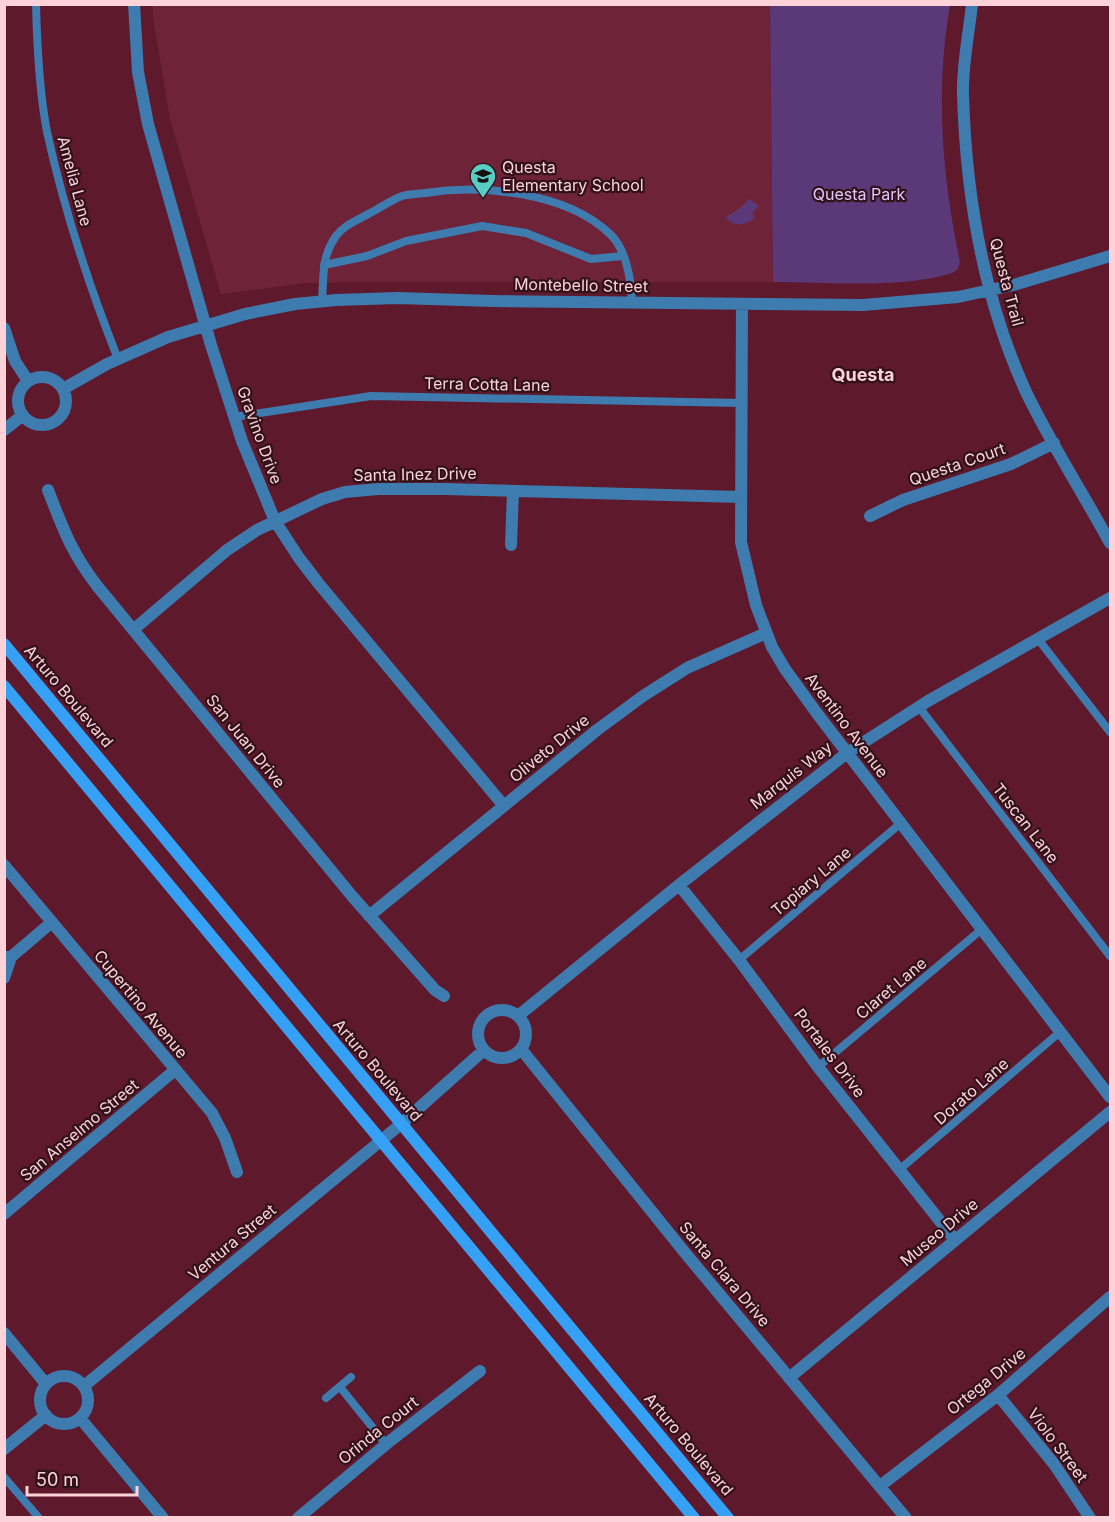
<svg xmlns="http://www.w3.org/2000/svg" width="1115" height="1522" font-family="Inter,sans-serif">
  <rect width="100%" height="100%" fill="#5e192d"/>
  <!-- built -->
  <path fill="#6f2338" d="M153,4L770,5L773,282H353L307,283L221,294L170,119L153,18Z"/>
  <!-- park -->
  <path fill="#5b3978" d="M770,5H950C935,92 942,176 960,262L958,269L952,273C903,289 826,282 773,282Z
    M749,199L758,205V207L752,213L755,218C744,226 735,227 725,218L740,208Z"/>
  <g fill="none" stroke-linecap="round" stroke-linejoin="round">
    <!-- lane -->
    <path stroke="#3e7baf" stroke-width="8" d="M36,4C37,47 39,90 47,132C64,209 89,286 118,359
      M324,265L367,256L406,241L482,226L526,233L591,259L623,256
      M322,301C324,276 321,257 336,236C344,225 358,220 370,213C380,208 391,200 402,196C409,194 417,194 425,193C482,184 566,192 610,234C627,250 631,281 632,302
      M234,417L371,396L741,403
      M1038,639L1110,732
      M919,707L1110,956
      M739,960L901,823
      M818,1067L982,929
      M899,1170L1060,1032
      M340,1387L386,1444
      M326,1398L351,1377
      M4,1477L39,1518"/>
    <!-- street -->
    <path stroke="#3e7baf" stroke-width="12" d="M134,4L138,72L148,124L211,345L242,441L275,521L299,558L319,584L504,806
      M972,4C969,33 962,66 963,95C966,196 984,300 1026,392C1051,444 1083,493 1110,543
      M742,304L741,542L756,605L772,647L785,669L816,712L1110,1097
      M4,328L15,361L28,381
      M18 401a24 24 0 1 1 48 0a24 24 0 1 1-48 0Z
      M63,389L107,364L168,337L245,314L295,304L336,300L398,298L493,301L863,305L958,297L1017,284L1110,256
      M4,430L23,415
      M48,490C63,529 72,554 98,587L352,896L435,990L444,996
      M870,516L903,500L1011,464L1054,443
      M511,545L513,491
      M133,630L227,550L257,530L322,499L345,492L378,489H445L741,497
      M4,865L212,1113L225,1138L237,1172
      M679,885L739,960L818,1067L955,1240
      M369,916L597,730L643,696L687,668L766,633
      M4,957H11L4,978
      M11,957L52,922
      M478 1034a24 24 0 1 1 48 0a24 24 0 1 1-48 0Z
      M518,1016L679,885L847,753L928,701L1110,598
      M521,1049L686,1254L906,1518
      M4,1214L175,1070
      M4,1333L46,1384
      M40 1400a24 24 0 1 1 48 0a24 24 0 1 1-48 0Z
      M789,1378L1110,1112
      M84,1386L401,1124L484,1050
      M998,1395L1054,1464L1090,1518
      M80,1418L163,1518
      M4,1449L46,1415
      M880,1486L998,1395L1110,1297
      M298,1518L390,1441L480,1371"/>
    <!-- secondary -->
    <path stroke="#35a0f4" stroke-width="12" d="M4,644L728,1518
      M4,686L694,1518"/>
  </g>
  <!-- icons -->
  <defs>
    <g id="school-pin" transform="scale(1.35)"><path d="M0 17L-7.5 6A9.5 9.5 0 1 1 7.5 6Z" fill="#56cec3" stroke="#31121a"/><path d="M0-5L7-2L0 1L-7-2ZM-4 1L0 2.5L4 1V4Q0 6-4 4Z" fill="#111"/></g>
  </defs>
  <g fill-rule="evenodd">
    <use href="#school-pin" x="483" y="176"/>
  </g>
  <g text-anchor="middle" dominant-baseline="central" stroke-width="4.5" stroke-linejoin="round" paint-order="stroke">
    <!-- poi labels -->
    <g font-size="16" fill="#fed2d9" stroke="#31121a" text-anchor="start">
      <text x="502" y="167">Questa<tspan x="502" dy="18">Elementary School</tspan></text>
    </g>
    <!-- street labels -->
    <g font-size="16" fill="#fed2d9" stroke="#31121a">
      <text transform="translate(75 181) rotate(75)">Amelia Lane</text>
      <text transform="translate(1007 282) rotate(75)">Questa Trail</text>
      <text transform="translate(581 285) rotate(1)">Montebello Street</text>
      <text transform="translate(487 384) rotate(1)">Terra Cotta Lane</text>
      <text transform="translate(260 435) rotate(70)">Gravino Drive</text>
      <text transform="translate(957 464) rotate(-19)">Questa Court</text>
      <text transform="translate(415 474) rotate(-1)">Santa Inez Drive</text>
      <text transform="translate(69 696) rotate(50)">Arturo Boulevard</text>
      <text transform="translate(847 725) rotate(53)">Aventino Avenue</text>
      <text transform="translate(246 741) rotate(51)">San Juan Drive</text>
      <text transform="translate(549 748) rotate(-39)">Oliveto Drive</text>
      <text transform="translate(791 775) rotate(-38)">Marquis Way</text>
      <text transform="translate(1026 823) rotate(52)">Tuscan Lane</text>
      <text transform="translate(811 881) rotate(-40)">Topiary Lane</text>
      <text transform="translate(891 988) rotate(-40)">Claret Lane</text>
      <text transform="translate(141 1004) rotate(50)">Cupertino Avenue</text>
      <text transform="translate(830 1053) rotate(53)">Portales Drive</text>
      <text transform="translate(378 1070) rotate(50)">Arturo Boulevard</text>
      <text transform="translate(971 1091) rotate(-41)">Dorato Lane</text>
      <text transform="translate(79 1130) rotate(-40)">San Anselmo Street</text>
      <text transform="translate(939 1232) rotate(-40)">Museo Drive</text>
      <text transform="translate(232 1242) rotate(-40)">Ventura Street</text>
      <text transform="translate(725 1274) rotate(50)">Santa Clara Drive</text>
      <text transform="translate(986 1381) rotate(-39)">Ortega Drive</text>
      <text transform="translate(378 1430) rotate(-39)">Orinda Court</text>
      <text transform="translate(689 1444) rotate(50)">Arturo Boulevard</text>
      <text transform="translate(1058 1445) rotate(53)">Violo Street</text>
    </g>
    <!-- park labels -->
    <g font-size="16" fill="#e1c6fd" stroke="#31121a">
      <text x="859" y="194">Questa Park</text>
    </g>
    <!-- neighbourhood labels -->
    <g font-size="18" font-weight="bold" fill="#fed2d9" stroke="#31121a">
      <text x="863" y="374">Questa</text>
    </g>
  </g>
  <!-- border -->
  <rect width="1115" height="1522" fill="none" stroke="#fed2d9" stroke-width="12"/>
  <!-- scale -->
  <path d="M27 1486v9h110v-9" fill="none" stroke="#fed2d9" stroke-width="3"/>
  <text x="36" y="1486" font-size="18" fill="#fed2d9" stroke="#31121a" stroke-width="4.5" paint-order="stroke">50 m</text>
</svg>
